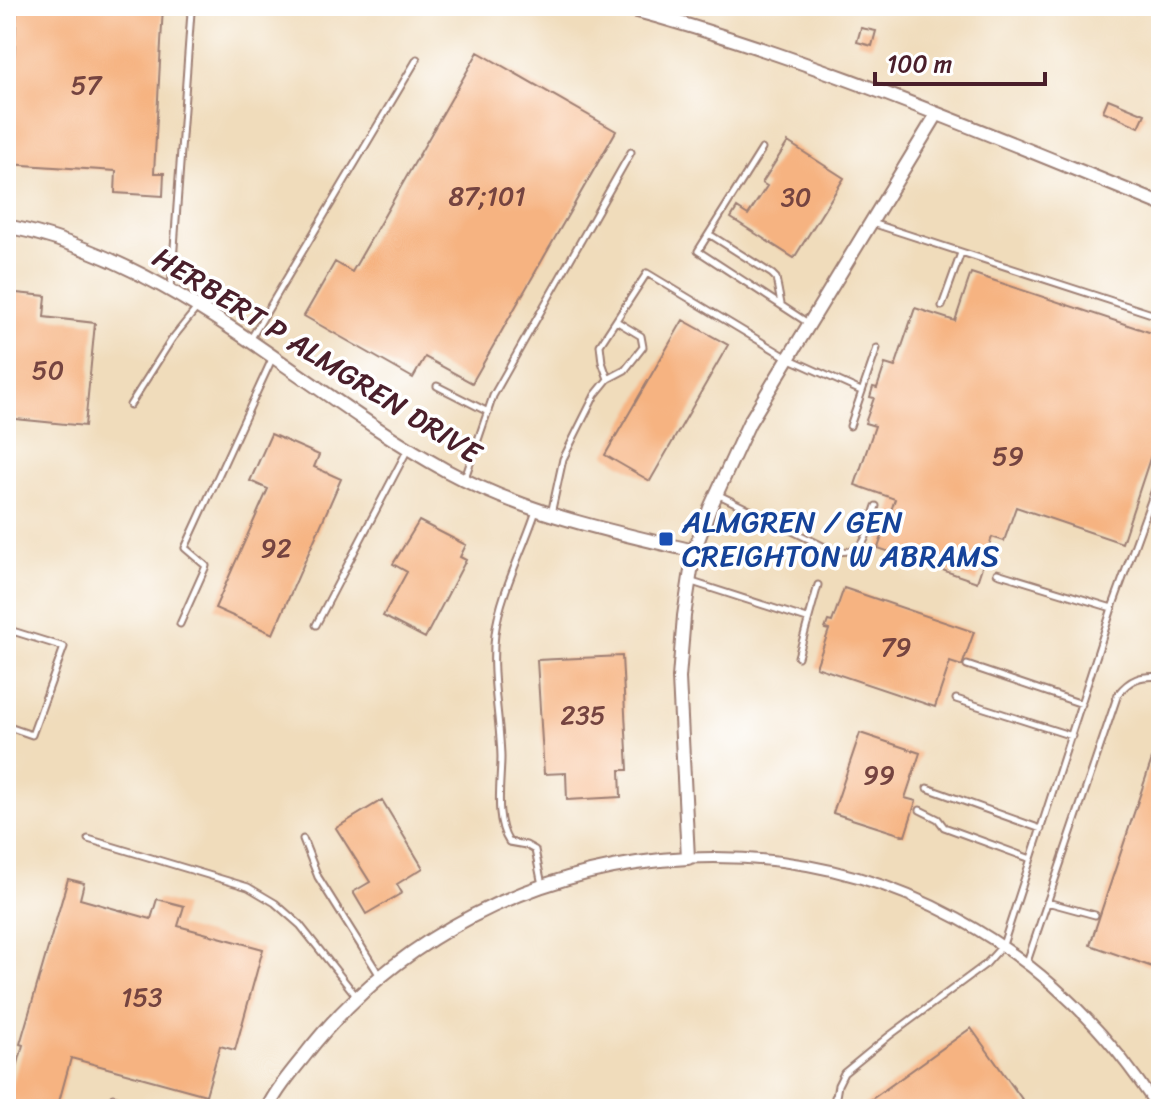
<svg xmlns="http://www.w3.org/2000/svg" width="1167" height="1115" font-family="Sriracha,sans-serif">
  <rect width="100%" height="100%" fill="#fff"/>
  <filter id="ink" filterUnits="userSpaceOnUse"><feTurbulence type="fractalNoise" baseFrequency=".0125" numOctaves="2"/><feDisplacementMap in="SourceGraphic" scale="16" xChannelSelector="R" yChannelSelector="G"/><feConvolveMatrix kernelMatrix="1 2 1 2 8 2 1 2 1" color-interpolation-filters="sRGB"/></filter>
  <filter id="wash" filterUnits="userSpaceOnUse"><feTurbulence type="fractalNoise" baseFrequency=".006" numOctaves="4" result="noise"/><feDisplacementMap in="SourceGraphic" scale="32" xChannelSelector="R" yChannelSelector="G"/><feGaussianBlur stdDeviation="1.8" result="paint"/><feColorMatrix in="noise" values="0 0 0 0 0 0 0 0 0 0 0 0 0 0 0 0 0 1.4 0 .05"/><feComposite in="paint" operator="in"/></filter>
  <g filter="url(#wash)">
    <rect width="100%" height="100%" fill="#f0dcbb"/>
    <g id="blocks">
      <!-- building -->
      <path fill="#f6b381" d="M17,6H163L154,173H164L163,196L115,193L116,171L8,164Z
        M861,28L876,31L872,46L857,42Z
        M478,52L616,131L472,383L425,357L413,378L304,316L335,262L352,272Z
        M1108,99L1145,114L1139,127L1103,111Z
        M788,142L844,178L794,258L731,218L737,208L748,215L767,186L762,183Z
        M971,273L1161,336V425L1122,543L1016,507L1004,541L992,537L977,582L878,548L895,499L855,485L875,426L865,423L874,398L870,397L873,387L877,388L885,364L895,367L915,308L955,321Z
        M6,292L46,296L44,317L95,323L85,426L6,418Z
        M683,320L728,345L650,481L605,455Z
        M271,434L319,455L314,467L341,479L273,634L215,608L268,489L250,481Z
        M419,521L466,545L460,557L466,560L425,638L383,616L407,572L393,564Z
        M844,588L974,632L962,666L950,662L935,707L816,667L829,630L825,629L828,621L832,622Z
        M622,656L628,770H620L621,797L567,800L566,773L544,774L537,660Z
        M860,733L920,753L905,798L916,801L905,836L833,813Z
        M1159,738H1161V970L1090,945Z
        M382,800L423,868L397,884L402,893L366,914L353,892L370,882L336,828Z
        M68,879L84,883L80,899L151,919L157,899L184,906L178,926L263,949L235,1050L220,1046L206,1095L71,1058L57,1109H6L23,1045L20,1044Z
        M971,1028L1029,1109H868L865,1104Z"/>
    </g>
  </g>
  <g filter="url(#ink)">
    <use href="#blocks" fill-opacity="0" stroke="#9d7e73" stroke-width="2"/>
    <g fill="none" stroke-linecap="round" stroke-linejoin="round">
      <!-- service casing -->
      <g stroke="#9d7e73" stroke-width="9">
        <path id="service" d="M762,149L698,251L808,323
          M872,223L1161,317
          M709,234L772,274L776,278L781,304
          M171,289L191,12
          M942,306L961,253
          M250,340L417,59
          M608,379L625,370L643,347L641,336L616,321
          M437,386L488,412
          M130,405L172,339L197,308
          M850,426L877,348
          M465,478L493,396L631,152
          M717,494L831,550C868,558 866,534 876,506
          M536,511C523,550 500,594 495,634C490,675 500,716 501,757C501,783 494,819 509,842L526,845L535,850L542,885
          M551,514L563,459L595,395L608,379L602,362L600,345L647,273L788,358L861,391
          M997,573L1112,608
          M689,581L807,619
          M180,624L206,566L185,548L272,359
          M316,625L408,449
          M6,629L64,647L32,735L6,726
          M798,657L818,585
          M967,665L1082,704
          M956,699L1072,736
          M927,788L1041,829
          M920,810L938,819L944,827L1031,859
          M88,839L248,887L275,903L300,925L357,997
          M303,839L318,877L380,976
          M1047,902L1095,915
          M1027,962L1118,694C1130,679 1141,675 1161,677
          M835,1097L843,1109
          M108,1109L113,1098L152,1109
          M834,1109L838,1085L844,1073L889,1036L986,964L1003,945L1112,608L1161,473"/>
      </g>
      <!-- minor casing -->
      <g stroke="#9d7e73" stroke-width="13">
        <path id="minor" d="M688,858C885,849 1053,945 1158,1109"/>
      </g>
      <!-- tertiary casing -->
      <g stroke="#9d7e73" stroke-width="16">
        <path id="tertiary" d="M619,6C806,55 982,132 1161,204
          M6,226C175,259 300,390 447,471C524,513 609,531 694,551
          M267,1109C276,1091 289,1075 302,1059C394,938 535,866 688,858L679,678L684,616L694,551L710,508L749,423L937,114"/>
      </g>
      <!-- service -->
      <use href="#service" stroke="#fff" stroke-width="5"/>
      <!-- minor -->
      <use href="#minor" stroke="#fff" stroke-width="9"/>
      <!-- tertiary -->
      <use href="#tertiary" stroke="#fff" stroke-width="12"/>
    </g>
  </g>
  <!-- markers -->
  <rect fill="#1a4fb4" stroke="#fff" stroke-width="3" x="658" y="531" width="16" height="16" rx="4"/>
  <g text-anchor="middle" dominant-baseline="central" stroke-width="7" stroke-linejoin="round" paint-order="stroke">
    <!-- number labels -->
    <g font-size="26" fill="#754440">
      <text x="86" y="85">57</text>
      <text x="487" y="196">87;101</text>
      <text x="796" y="197">30</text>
      <text x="48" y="370">50</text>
      <text x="1008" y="456">59</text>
      <text x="276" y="548">92</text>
      <text x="896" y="647">79</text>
      <text x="583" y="715">235</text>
      <text x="879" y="775">99</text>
      <text x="142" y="997">153</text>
    </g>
    <!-- street labels -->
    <g font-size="30" fill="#4a1f2b" stroke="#fff">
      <text transform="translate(317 355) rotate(32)">HERBERT P ALMGREN DRIVE</text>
    </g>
    <!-- transit labels -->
    <g font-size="30" fill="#164399" stroke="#fff" text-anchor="start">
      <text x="682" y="522">ALMGREN / GEN<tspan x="682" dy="34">CREIGHTON W ABRAMS</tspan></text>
    </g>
  </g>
  <!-- margin -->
  <rect width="1167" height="1115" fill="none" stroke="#fff" stroke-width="32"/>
  <!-- scale -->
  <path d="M875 72v12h170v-12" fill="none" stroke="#4a1f2b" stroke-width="4"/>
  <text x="887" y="72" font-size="24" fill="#4a1f2b" stroke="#ffffff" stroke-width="6" paint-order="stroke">100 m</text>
</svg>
